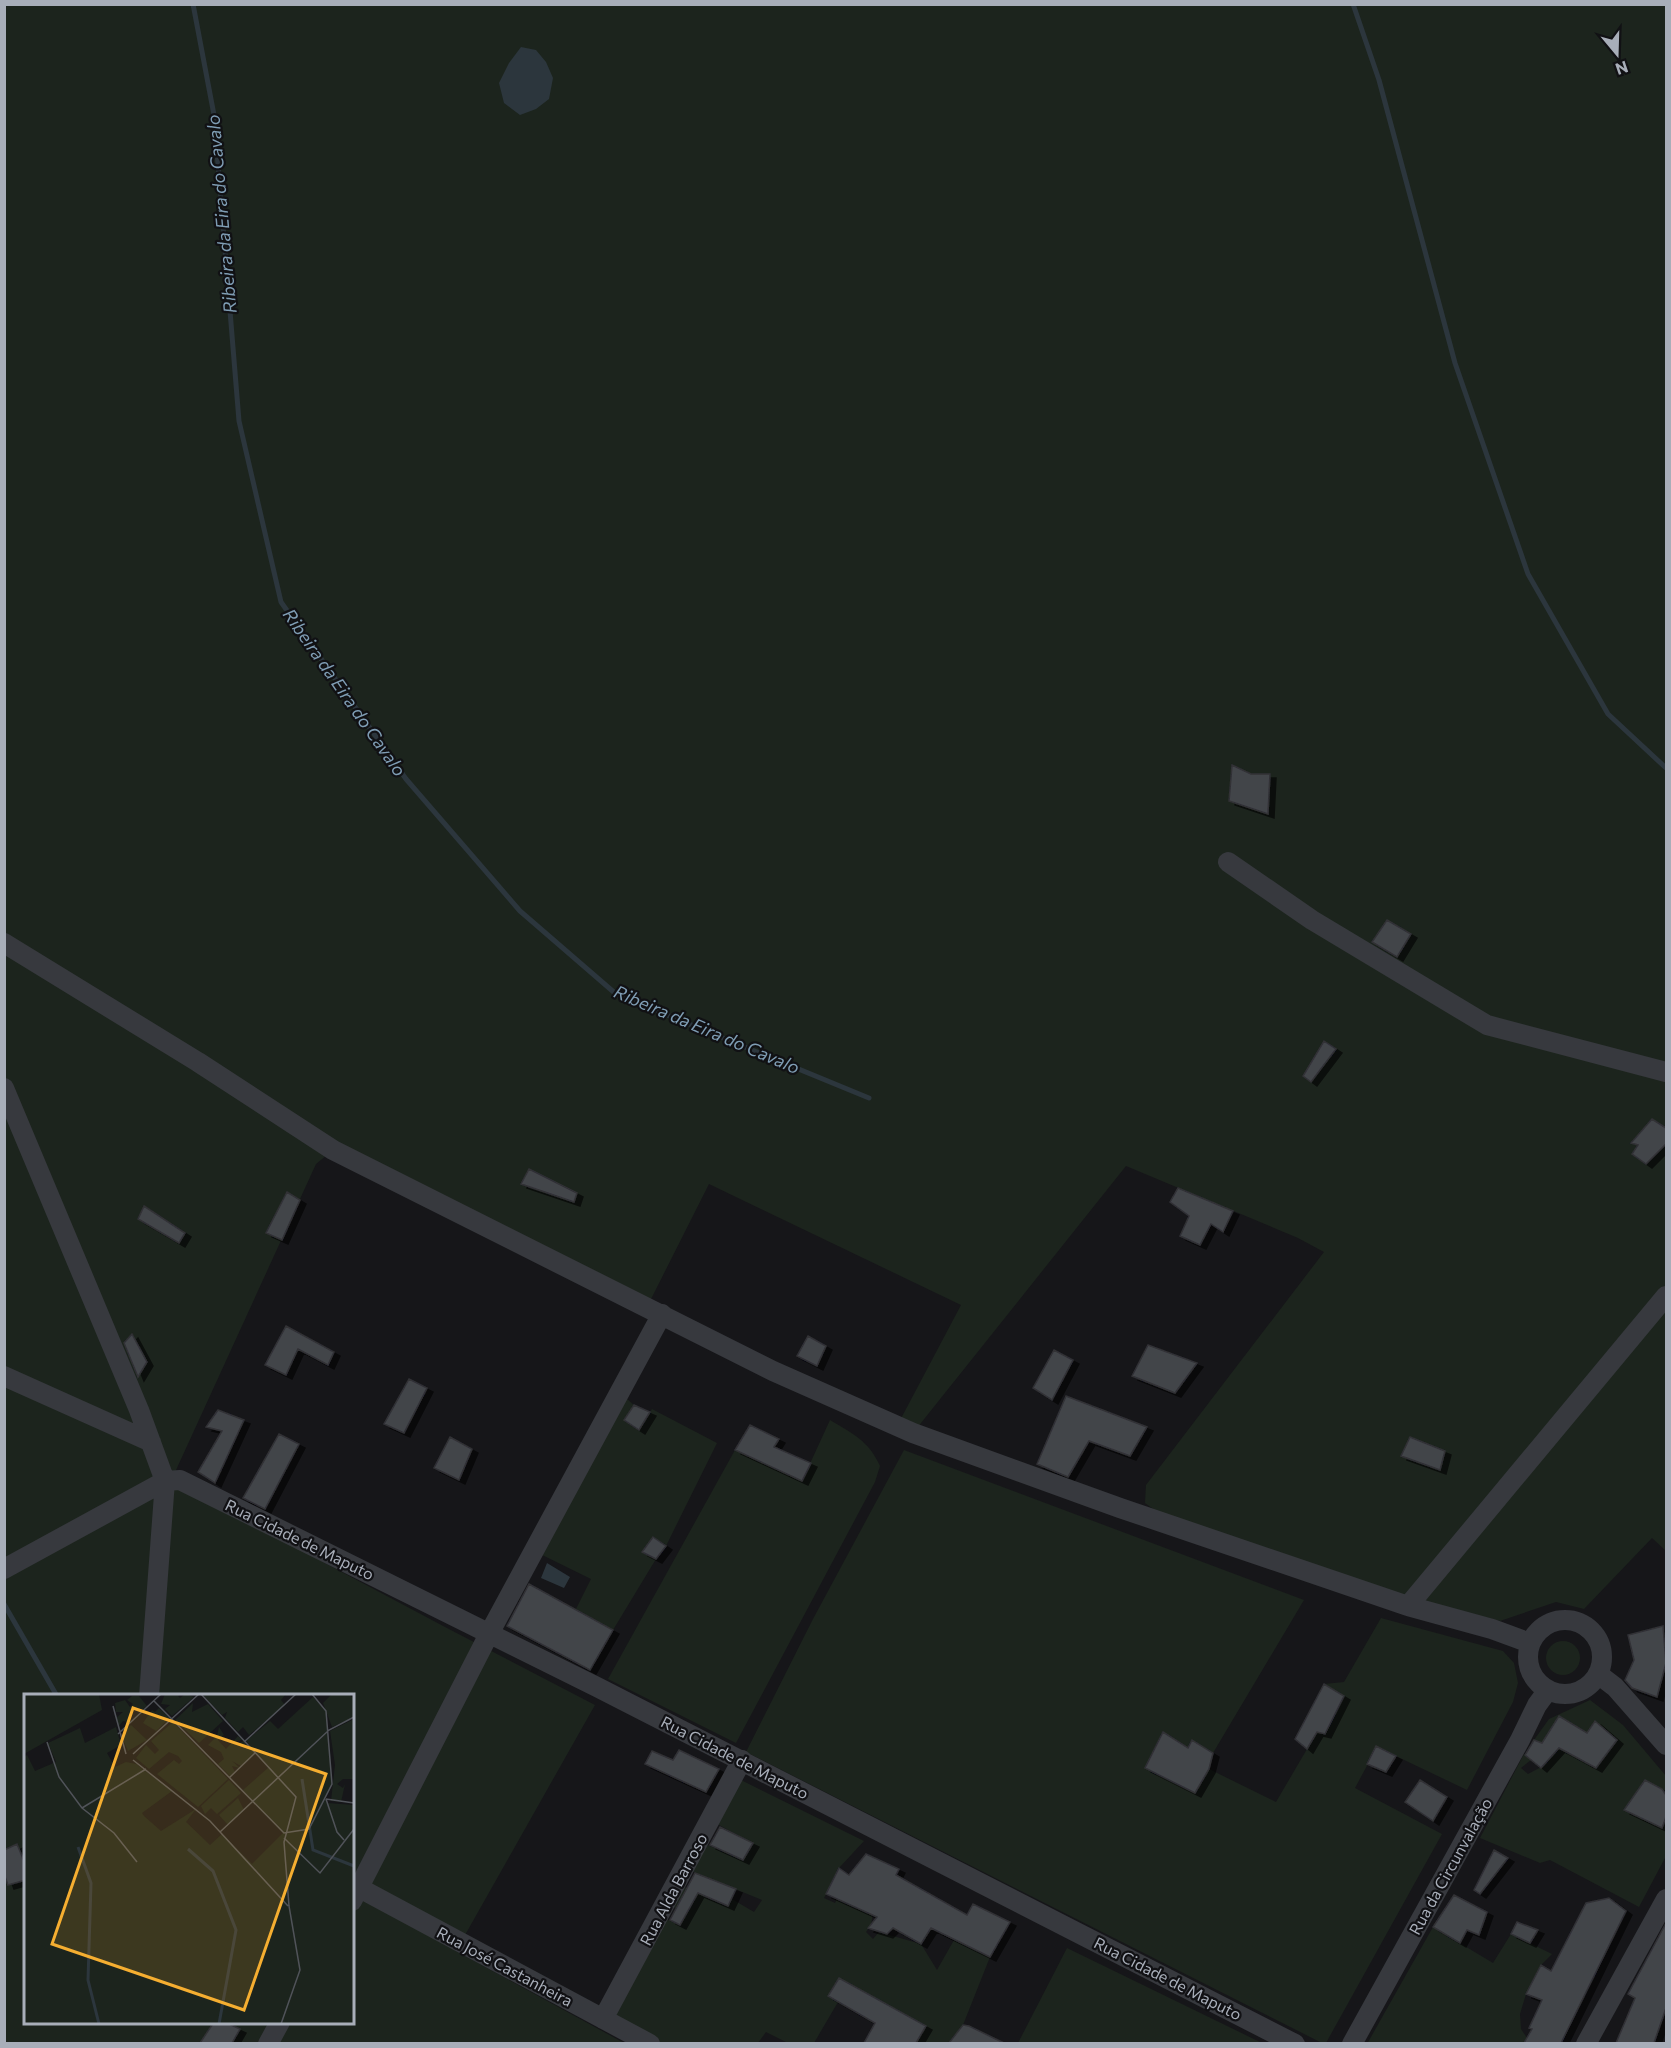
<svg xmlns="http://www.w3.org/2000/svg" width="1671" height="2048" font-family="Commissioner,sans-serif">
  <defs>
    <filter id="shadow"><feDropShadow dx="6" dy="4" stdDeviation="0" flood-color="#0009"/></filter>
  </defs>
  <rect width="100%" height="100%" fill="#161619"/>
  <!-- green -->
  <path fill="#1c241d" fill-rule="evenodd" d="M5,5H1666V1551L1652,1538L1584,1609L1556,1602L1500,1621L1378,1590L1163,1516L1145,1503L1146,1485L1324,1252L1298,1238L1126,1166L913,1433L897,1426L961,1305L709,1184L647,1307L333,1150L316,1164L171,1481L445,1627L595,1705L456,1951L624,2043L5,2044ZM26,1696H352V2022H26Z
    M620,1393L634,1405L624,1420L639,1430L652,1409L717,1443L666,1546L653,1537L643,1552L656,1559L613,1630L576,1609L591,1579L534,1551Z
    M830,1420C852,1433 869,1441 880,1466L875,1482L736,1743L608,1679L735,1450L802,1481Z
    M904,1450L1304,1600L1213,1753L1192,1740L1188,1748L1163,1733L1145,1768L1195,1793L1209,1769L1276,1802L1317,1732L1325,1734L1344,1696L1324,1684L1344,1682L1381,1618L1503,1651L1514,1663L1518,1683L1513,1702L1467,1790L1377,1747L1355,1788L1442,1834L1326,2043H1322L746,1752L813,1619Z
    M1546 1658a17 17 0 1 1 34 0a17 17 0 1 1-34 0Z
    M1590,1700L1623,1725L1666,1776V1856L1639,1907L1550,1860L1540,1863L1480,1838L1524,1754L1531,1760L1521,1768L1528,1774L1543,1766L1577,1727L1559,1716L1542,1743L1534,1740L1549,1719Z
    M739,1779L864,1841L839,1868L824,1898L835,1903L841,1891L874,1908L871,1925L866,1932L873,1939L879,1932L921,1944L937,1970L954,1940L990,1957L963,2025L949,2043H916L926,2026L839,1978L828,1996L838,2002L814,2043H788L766,2032L758,2043H650L603,2019L659,1916L680,1925L686,1912L665,1904L676,1883L728,1906L732,1899L754,1912L762,1900L684,1868L708,1845L743,1860L752,1843L710,1820Z
    M1433,1927L1493,1963L1511,1934L1552,1954L1541,1965L1526,1994L1520,2014L1521,2029L1527,2038L1524,2043L1367,2044Z
    M1067,1948L1262,2043H1018Z"/>
  <!-- water -->
  <path fill="#2c363d" d="M521,47L536,50L546,62L553,78L549,99L536,109L520,115L504,103L499,83L509,63Z
    M547,1563L570,1577L564,1588L541,1578Z"/>
  <g fill="none" stroke-linecap="round" stroke-linejoin="round">
    <!-- stream -->
    <path stroke="#2c363d" stroke-width="5" d="M193,4L214,115L239,421L281,602L406,779L520,911L616,994L869,1098
      M1353,4L1379,80L1455,363L1528,574L1608,714L1666,768
      M4,1604L57,1696"/>
  </g>
  <!-- building -->
  <path fill="#424449" stroke="#303035" stroke-width="1.5" filter="url(#shadow)" d="M1232,765L1251,774H1270L1268,814L1229,801Z
    M1387,920L1411,934L1397,957L1372,942Z
    M1324,1041L1336,1049L1311,1082L1303,1076Z
    M1652,1119L1666,1128V1144L1646,1164L1632,1154L1638,1145L1631,1143Z
    M529,1169L577,1193L574,1202L521,1184Z
    M1178,1188L1233,1211L1223,1232L1211,1224L1200,1245L1180,1236L1189,1216L1170,1202Z
    M287,1192L300,1200L282,1240L266,1233Z
    M144,1206L185,1233L179,1243L138,1219Z
    M286,1326L334,1352L328,1365L298,1349L286,1375L265,1365Z
    M132,1334L147,1362L138,1377L124,1343Z
    M808,1336L826,1346L817,1366L797,1356Z
    M1148,1345L1197,1363L1175,1393L1132,1376Z
    M1054,1350L1073,1360L1052,1400L1033,1388Z
    M409,1379L427,1388L404,1433L384,1424Z
    M1066,1396L1147,1427L1130,1456L1089,1441L1068,1477L1037,1464Z
    M634,1405L650,1412L639,1430L624,1420Z
    M218,1410L244,1420L215,1483L198,1472L222,1431L206,1427Z
    M750,1425L779,1439L774,1447L811,1463L802,1481L735,1450Z
    M279,1434L299,1444L265,1509L243,1498Z
    M450,1437L472,1449L459,1480L434,1468Z
    M1410,1437L1445,1451L1440,1470L1401,1456Z
    M653,1537L666,1546L656,1559L642,1552Z
    M529,1584L613,1630L590,1670L507,1626Z
    M1663,1626L1666,1663L1657,1697L1632,1688L1625,1680L1634,1660L1628,1635Z
    M1324,1684L1344,1696L1325,1734L1317,1732L1307,1749L1295,1739Z
    M1559,1716L1587,1733L1595,1721L1617,1740L1596,1768L1559,1748L1541,1768L1525,1755L1534,1740L1542,1743Z
    M1163,1732L1188,1748L1192,1740L1213,1753L1209,1769L1195,1793L1145,1768Z
    M1376,1746L1396,1756L1386,1772L1367,1764Z
    M679,1750L719,1769L706,1792L645,1764L652,1751L673,1760Z
    M1420,1780L1447,1797L1433,1821L1405,1802Z
    M1645,1780L1662,1789L1666,1795V1817L1662,1828L1624,1810Z
    M720,1827L753,1843L743,1860L710,1845Z
    M17,1844L26,1866V1880L8,1885L4,1874V1850Z
    M1494,1850L1508,1858L1480,1894L1474,1890Z
    M866,1854L899,1869L896,1875L967,1915L973,1904L1010,1922L990,1957L931,1928L921,1944L893,1928L887,1934L868,1928L877,1917L826,1894L839,1868L849,1875Z
    M695,1873L736,1889L728,1906L698,1893L680,1925L670,1920Z
    M1454,1895L1487,1912L1479,1935L1467,1930L1460,1943L1433,1927Z
    M1609,1898L1626,1911L1561,2043H1524L1532,2029L1529,2028L1542,2000L1526,1994L1541,1965L1551,1971L1586,1903Z
    M1517,1922L1538,1930L1530,1943L1511,1934Z
    M1666,1923V2008L1654,2043H1616L1635,1998L1628,1994Z
    M839,1978L926,2026L916,2043H864L875,2023L828,1996Z
    M214,2022H225L240,2029L232,2043H200Z
    M963,2025L969,2026L1004,2043H949Z"/>
  <g fill="none" stroke-linecap="round" stroke-linejoin="round">
    <!-- minor -->
    <path stroke="#37393e" stroke-width="20" d="M1228,862L1312,920L1487,1025L1666,1072
      M4,943L198,1062L333,1150L773,1371L913,1433L1120,1508L1408,1606L1492,1629L1530,1643
      M4,1088L139,1410L165,1481L149,1696
      M4,1376L151,1442
      M4,1569L165,1481L180,1480L597,1687L1295,2044
      M1408,1606L1666,1296
      M1528 1657a37 37 0 1 1 74 0a37 37 0 1 1-74 0Z
      M1598,1674L1615,1687L1666,1745
      M352,1884L650,2044
      M352,1901L490,1632L662,1314
      M603,2019L742,1760
      M268,2044L280,2022
      M1352,2044L1520,1740L1537,1705L1548,1690
      M1586,2044L1666,1899"/>
  </g>
  <g text-anchor="middle" dominant-baseline="central" stroke-width="4.5" stroke-linejoin="round" paint-order="stroke">
    <!-- street labels -->
    <g font-size="16" fill="#a8aeb9" stroke="#111114">
      <text transform="translate(300 1539) rotate(26)">Rua Cidade de Maputo</text>
      <text transform="translate(735 1757) rotate(27)">Rua Cidade de Maputo</text>
      <text transform="translate(1450 1866) rotate(-61)">Rua da Circunvalação</text>
      <text transform="translate(673 1889) rotate(-62)">Rua Alda Barroso</text>
      <text transform="translate(505 1966) rotate(28)">Rua José Castanheira</text>
      <text transform="translate(1168 1978) rotate(27)">Rua Cidade de Maputo</text>
    </g>
    <!-- water labels -->
    <g font-size="18" font-style="italic" fill="#7f9db4" stroke="#111114">
      <text transform="translate(221 214) rotate(-95)">Ribeira da Eira do Cavalo</text>
      <text transform="translate(345 692) rotate(55)">Ribeira da Eira do Cavalo</text>
      <text transform="translate(707 1029) rotate(23)">Ribeira da Eira do Cavalo</text>
    </g>
  </g>
  <!-- overview -->
  <g transform="translate(24 1694)">
    <rect width="330" height="330" fill="#161619"/>
    <path d="M0,0H75L78,16L0,60ZM141,0H158L154,2L156,4L161,0L170,3L148,22L141,15L146,11L137,10ZM262,0L257,6L261,11L225,41L219,33L214,38L201,24L203,18L198,21L179,1ZM308,0H325L330,5V23L308,33L299,9ZM108,2H115L123,12L118,16L111,13L104,28L99,27L95,32L92,24L99,18H92L91,9L101,6L106,13L109,10L103,6ZM289,3L302,17L308,90L301,103L303,109L330,111V330H0V63L3,61L11,77L32,68L24,49L56,34L61,49L92,33L97,51L83,59L91,73L102,68L112,70L148,97L118,119L120,122L137,137L172,115L162,128L186,151L198,140L228,170L259,139L219,96L245,73L222,47L246,27L254,35ZM169,9L168,18L184,10L199,27L175,49L151,26ZM135,14L146,24L132,37L119,29L128,16L131,18ZM330,25V85H319L313,90L319,94L321,90L317,108L307,107L311,71L306,37ZM149,28L204,85L174,113L133,80L150,66L155,70L158,67L154,62L145,58L125,75L112,64L122,51L131,60L135,56L127,47ZM107,31L123,46L104,57L97,41ZM195,33L200,41L194,46L202,55L214,42L218,46L210,48L212,51L219,47L231,59L217,72L208,67L216,74L208,72L211,78L206,82L194,70L200,65L197,58L184,51L193,42ZM205,86L217,99L193,120L187,114L181,120L177,112ZM214,104L220,116L204,131L195,121Z" fill="#1c241d"/>
    <path fill="none" stroke="#2c363d" stroke-width="3" d="M278,85L289,156L330,172M54,153L67,189L64,286L75,330M164,155L189,177L212,236L195,330"/>
    <path fill="none" stroke="#505359" stroke-width="1.5" d="M177,0L272,103L260,148L265,212L276,276L257,330M130,7L260,139L285,135L308,90L302,17L288,0M89,12L102,60M94,40L137,0M23,48L35,83L58,114L90,139L113,168M220,48L272,0M109,60L175,0M109,66L186,127L264,212M205,84L231,59M302,105L313,138L320,146M302,105L330,109M58,114L122,75M196,138L305,36L330,23M260,144L296,179L330,135"/>
    <path fill="#f5ae31" fill-opacity="0.15" stroke="#f5ae31" stroke-width="3" d="M109,14L302,80L220,316L28,250Z"/>
    <rect width="330" height="330" fill="none" stroke="#a8aeb9" stroke-width="3"/>
  </g>
  <!-- border -->
  <rect width="1671" height="2048" fill="none" stroke="#a8aeb9" stroke-width="12"/>
  <!-- north arrow -->
  <g transform="translate(1617 54) rotate(161)" stroke="#111114" stroke-width="4.5" paint-order="stroke">
  <path d="M0-4.5L10 22L0 15L-10 22Z" fill="#a8aeb9"/>
  <text y="-9" font-size="16" font-weight="bold" text-anchor="middle" fill="#a8aeb9">N</text>
  </g>
</svg>
